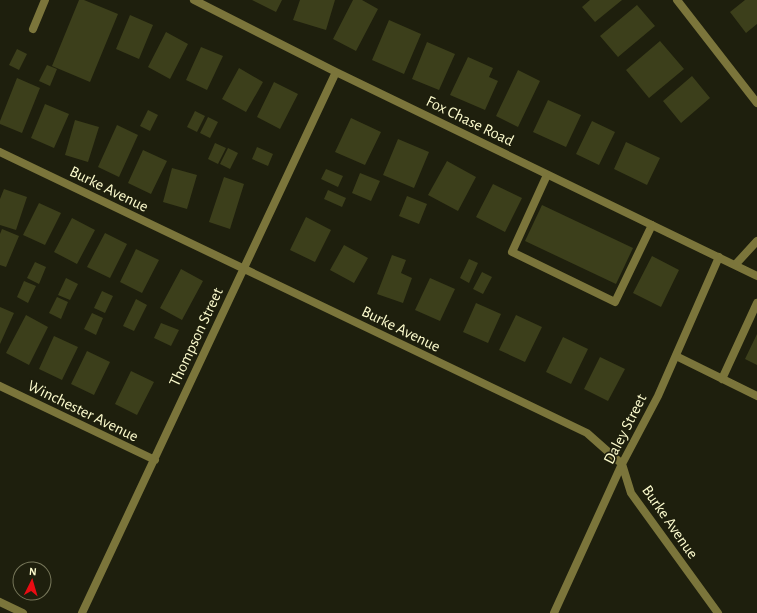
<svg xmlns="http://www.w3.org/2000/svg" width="757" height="613" font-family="'Alegreya Sans',sans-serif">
  <rect width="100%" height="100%" fill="#1e1f0d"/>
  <!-- building -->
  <path fill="#3c3f1b" d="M79,0H84L118,14L90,82L52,66Z
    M252,0H282L276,12Z
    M300,0H335L326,30L293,20Z
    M353,0H362L378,9L356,51L333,39Z
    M590,0H622L595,22L582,7Z
    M745,0H757V24L746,33L730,12Z
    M637,5L655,26L618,57L600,36Z
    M130,15L153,25L139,59L116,49Z
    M389,20L421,34L404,74L372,60Z
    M166,32L188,44L170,79L148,67Z
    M660,41L684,69L649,98L626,70Z
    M427,42L455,54L439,90L412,79Z
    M201,47L223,56L207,90L186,80Z
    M17,49L27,54L19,70L9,65Z
    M468,57L493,68L489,77L498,81L485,110L450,95Z
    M47,65L57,69L50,86L39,81Z
    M239,68L263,82L246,112L222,99Z
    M518,70L540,81L518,127L496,116Z
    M692,76L710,98L681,123L663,101Z
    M17,78L40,88L22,133L0,124V121Z
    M274,82L298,94L280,129L257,117Z
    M548,100L581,115L566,147L533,132Z
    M45,104L69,114L54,148L31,138Z
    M148,110L158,115L150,131L140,126Z
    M195,111L205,116L197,132L187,127Z
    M208,117L218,122L210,138L200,133Z
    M351,118L381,132L365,165L335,152Z
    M75,120L99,127L88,162L65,155Z
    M592,121L615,132L599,165L576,154Z
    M117,125L138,135L119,177L98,167Z
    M398,139L429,152L414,188L383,175Z
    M626,142L660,158L647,185L614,169Z
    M215,143L226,148L218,164L208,159Z
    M257,147L273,154L268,166L252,159Z
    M228,148L238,153L230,169L220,164Z
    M143,150L167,161L151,194L128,183Z
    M447,161L476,177L458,211L428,195Z
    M172,168L197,175L187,209L163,202Z
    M326,169L343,176L338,187L321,179Z
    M360,173L380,181L371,201L352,193Z
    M224,177L244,184L230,229L209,222Z
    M493,184L522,198L505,232L476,217Z
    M4,189L27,197L16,230L0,225V199Z
    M328,190L346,198L342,207L324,199Z
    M407,196L427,204L419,224L399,216Z
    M39,203L61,213L45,245L23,235Z
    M542,205L633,248L616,284L525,241Z
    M306,217L331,230L315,262L290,250Z
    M72,218L95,230L77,264L54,252Z
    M2,229L19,236L6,267L0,265V234Z
    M105,233L127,244L110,278L87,267Z
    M344,245L368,258L354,283L330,270Z
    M136,249L159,260L142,293L120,282Z
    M392,255L406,260L401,273L412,278L403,303L377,294Z
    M652,256L679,270L661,307L633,293Z
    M469,259L478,263L469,283L460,278Z
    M35,262L46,267L39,284L27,278Z
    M181,269L203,281L182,320L160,308Z
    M482,272L492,277L483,294L473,289Z
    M66,278L78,284L70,300L58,295Z
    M430,278L455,289L440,321L415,310Z
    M24,281L36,286L28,303L17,297Z
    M102,291L113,296L105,313L94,308Z
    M57,297L68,302L61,319L49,313Z
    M136,299L147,305L134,331L123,326Z
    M476,303L501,314L488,343L463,332Z
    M0,307L14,313L0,344Z
    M92,313L103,318L96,335L84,329Z
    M26,315L48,327L29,365L6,353Z
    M516,315L542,327L525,362L499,350Z
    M161,323L179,330L171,346L154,338Z
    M757,334V365L745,359Z
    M54,336L78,347L62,380L39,369Z
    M563,337L588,349L571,384L546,372Z
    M87,351L110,362L94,395L71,384Z
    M600,357L625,369L608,401L584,389Z
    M131,371L154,382L137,415L115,404Z"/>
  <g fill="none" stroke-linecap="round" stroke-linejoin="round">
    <!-- service -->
    <path stroke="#7b753b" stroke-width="8" d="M33,29L45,0
      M547,175L512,252L615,302L652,225
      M676,356L757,396
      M722,379L757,303"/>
    <!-- minor -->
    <path stroke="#7b753b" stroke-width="8" d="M194,0L336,72L757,276
      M677,0L757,103
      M0,152L587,433L622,464L631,493L718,613
      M735,265L757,241
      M0,386L155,460
      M0,602L23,613
      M82,613L336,72
      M554,613L622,464L658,396L719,257"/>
  </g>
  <g text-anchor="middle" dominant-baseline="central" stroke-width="3.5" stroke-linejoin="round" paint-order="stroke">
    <!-- street labels -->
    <g font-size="16" fill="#fdfcce" stroke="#1e1f0d">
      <text transform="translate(470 121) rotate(26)">Fox Chase Road</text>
      <text transform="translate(109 189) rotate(26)">Burke Avenue</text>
      <text transform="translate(401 329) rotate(26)">Burke Avenue</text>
      <text transform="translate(196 337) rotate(-65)">Thompson Street</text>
      <text transform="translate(83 411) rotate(26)">Winchester Avenue</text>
      <text transform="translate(625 429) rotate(-63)">Daley Street</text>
      <text transform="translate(670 522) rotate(55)">Burke Avenue</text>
    </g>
  </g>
  <!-- north arrow -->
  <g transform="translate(32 581) rotate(5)"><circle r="19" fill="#1e1f0d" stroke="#77775a"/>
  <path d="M0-3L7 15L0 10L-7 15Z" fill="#ea0c13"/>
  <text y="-6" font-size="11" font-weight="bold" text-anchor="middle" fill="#fdfcce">N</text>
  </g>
</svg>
